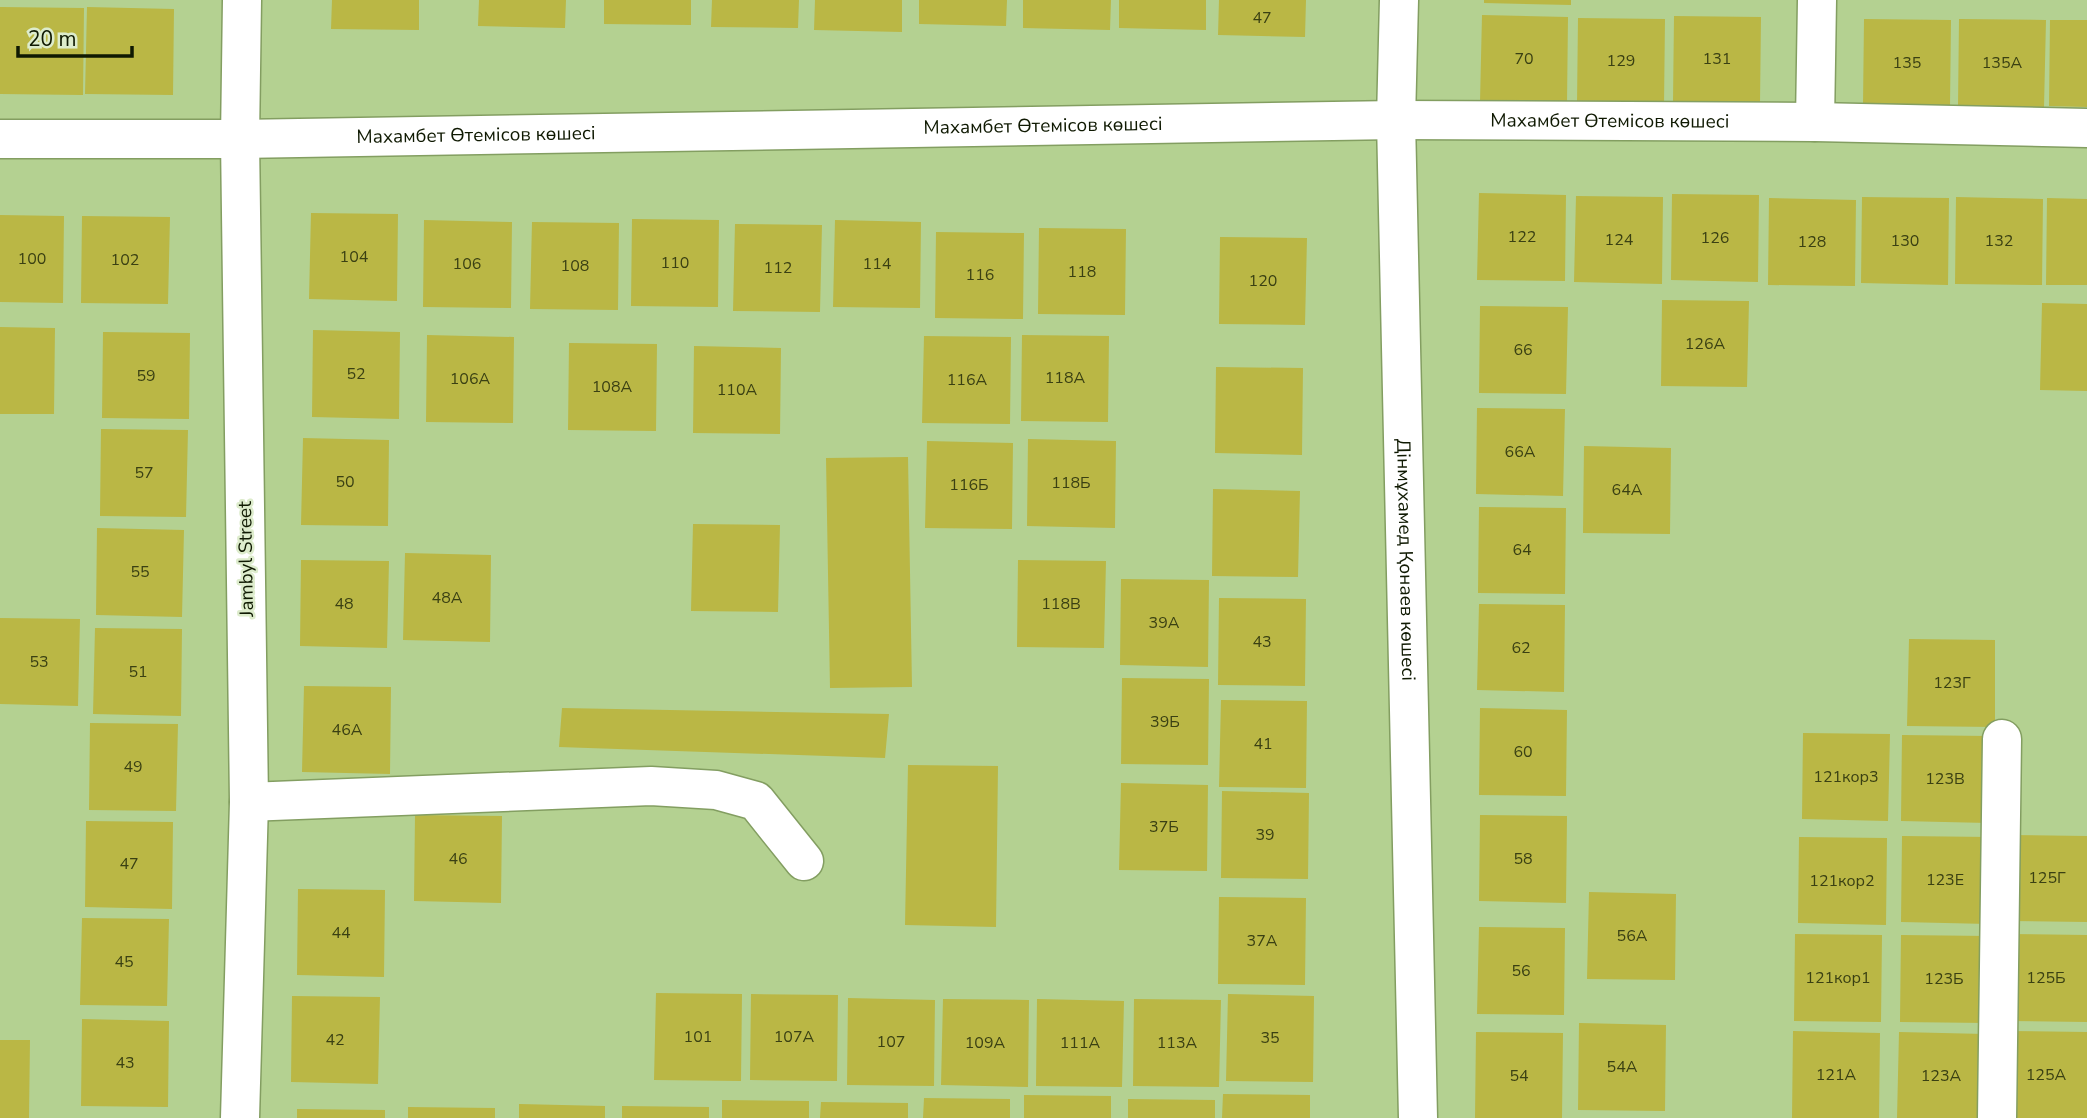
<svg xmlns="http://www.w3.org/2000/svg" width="2087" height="1118" font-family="'Nunito Sans',sans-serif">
  <rect width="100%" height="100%" fill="#b4d191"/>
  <!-- building -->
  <path fill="#bab745" d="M332,0H419V30L331,29Z
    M479,0H566L565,28L478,26Z
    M604,0H691V25L604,24Z
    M712,0H799L798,28L711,27Z
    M815,0H902V32L814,30Z
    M919,0H1007L1006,26L919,24Z
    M1023,0H1111L1110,30L1023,28Z
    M1119,0H1206V30L1119,28Z
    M1219,0H1306L1305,37L1218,35Z
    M1484,0H1571V5L1484,3Z
    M0,7L84,8L83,95L0,94Z
    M87,7L174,9L173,95L85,94Z
    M1482,15L1568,17L1567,103L1480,102Z
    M1674,16L1761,17L1760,103L1673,102Z
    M1578,18L1665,19L1664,105L1577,104Z
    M1864,19L1951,20L1950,106L1863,105Z
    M1959,19L2046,20L2044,107L1958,106Z
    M2050,20H2087V107L2049,106Z
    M1479,193L1566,195L1565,281L1477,280Z
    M1672,194L1759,195L1758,282L1671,280Z
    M1576,196L1663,197L1662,284L1574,282Z
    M1862,197L1949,198L1948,285L1861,283Z
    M1956,197L2043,199L2042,285L1955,284Z
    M1769,198L1856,200L1855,286L1768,285Z
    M2047,198L2087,199V285H2046Z
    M311,213L398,214L397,301L309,299Z
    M0,215L64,216L63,303L0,302Z
    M82,216L170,217L168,304L81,303Z
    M632,219L719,220L718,307L631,306Z
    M424,220L512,222L511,308L423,307Z
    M835,220L921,222L920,308L833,307Z
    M532,222L619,223L618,310L530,309Z
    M735,224L822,225L820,312L733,311Z
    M1039,228L1126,229L1125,315L1038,314Z
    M936,232L1024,233L1023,319L935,318Z
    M1220,237L1307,238L1305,325L1219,324Z
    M1662,300L1749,301L1747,387L1661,386Z
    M2042,303L2087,304V391L2040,390Z
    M1480,306L1568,307L1566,394L1479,393Z
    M0,327L55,328L54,414H0Z
    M313,330L400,332L399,419L312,417Z
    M103,332L190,333L189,419L102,418Z
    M427,335L514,337L513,423L426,422Z
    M1022,335L1109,336L1108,422L1021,421Z
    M924,336L1011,337L1010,424L922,423Z
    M569,343L657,344L656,431L568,430Z
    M694,346L781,348L780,434L693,433Z
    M1216,367L1303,368L1302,455L1215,453Z
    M1477,408L1565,409L1563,496L1476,494Z
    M101,429L188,430L186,517L100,516Z
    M303,438L389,440L388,526L301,525Z
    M1028,439L1116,441L1115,528L1027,526Z
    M927,441L1013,443L1012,529L925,528Z
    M1584,446L1671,448L1670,534L1583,533Z
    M908,457L912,687L830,688L826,458Z
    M1213,489L1300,491L1298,577L1212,576Z
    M1479,507L1566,508L1565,594L1478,593Z
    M693,524L780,525L778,612L691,611Z
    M97,528L184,530L182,617L96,615Z
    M405,553L491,555L490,642L403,640Z
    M301,560L389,561L387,648L300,646Z
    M1018,560L1106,561L1104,648L1017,647Z
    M1121,579L1209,580L1208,667L1120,665Z
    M1219,598L1306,599L1305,686L1218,685Z
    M1479,604L1565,605L1564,692L1477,690Z
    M0,618L80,619L78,706L0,704Z
    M95,628L182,629L181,716L93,714Z
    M1909,639L1995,640V727L1907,726Z
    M1122,678L1209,679L1208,765L1121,764Z
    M304,686L391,687L390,774L302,772Z
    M1221,700L1307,701L1306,788L1219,787Z
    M562,708L889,714L885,758L559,747Z
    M1480,708L1567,710L1566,796L1479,795Z
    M90,723L178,724L176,811L89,810Z
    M1803,733L1890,734L1888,821L1802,819Z
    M1902,735L1989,736L1988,823L1901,821Z
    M908,765L998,766L996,927L905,925Z
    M1121,783L1208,785L1207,871L1119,870Z
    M1222,791L1309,793L1308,879L1221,878Z
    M415,815L502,816L501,903L414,901Z
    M1480,815L1567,816L1566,903L1479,901Z
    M86,821L173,822L172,909L85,907Z
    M2008,835L2087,836V922L2007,921Z
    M1902,836L1990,837L1989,924L1901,922Z
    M1799,837L1887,838L1886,925L1798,923Z
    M298,889L385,890L384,977L297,975Z
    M1589,892L1676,894L1675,980L1587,979Z
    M1219,897L1306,898L1305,985L1218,984Z
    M82,918L169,919L167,1006L80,1005Z
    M1479,927L1565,928L1564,1015L1477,1014Z
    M1795,934L1882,935L1881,1022L1794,1021Z
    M2006,934L2087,935V1022L2005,1021Z
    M1901,935L1988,936L1986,1023L1900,1022Z
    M656,993L742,994L741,1081L654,1080Z
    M751,994L838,995L837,1081L750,1080Z
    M1228,994L1314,996L1313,1082L1226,1081Z
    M292,996L380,997L378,1084L291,1082Z
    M848,998L935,1000L934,1086L847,1085Z
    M943,999L1029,1000L1028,1087L941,1085Z
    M1037,999L1124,1001L1122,1087L1036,1086Z
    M1134,999L1221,1000L1219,1087L1133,1086Z
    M82,1019L169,1021L168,1107L81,1106Z
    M1579,1023L1666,1025L1665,1111L1578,1110Z
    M1793,1031L1880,1033L1879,1118H1792Z
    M2006,1031L2087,1032V1118H2004Z
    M1476,1032L1563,1033L1562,1118H1475Z
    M1899,1032L1985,1034L1984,1118H1897Z
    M0,1040H30L29,1118H0Z
    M1223,1094L1310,1095V1118H1222Z
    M1024,1095L1111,1096V1118H1024Z
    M924,1098L1010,1099V1118H923Z
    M1128,1099L1215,1100V1118H1128Z
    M722,1100L809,1101V1118H722Z
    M821,1102L908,1103V1118H820Z
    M519,1104L605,1106V1118H519Z
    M622,1106L709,1107V1118H622Z
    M408,1107L495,1108V1118H408Z
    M297,1109L385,1110V1118H297Z"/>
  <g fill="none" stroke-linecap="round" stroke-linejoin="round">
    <!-- minor casing -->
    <g stroke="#839e61" stroke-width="41">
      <g id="minor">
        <path id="s1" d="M1399,0L1396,120L1418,1118"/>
        <path d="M1815,122L1817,0"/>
        <path id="s2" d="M0,139H240L1396,120L1815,122L2087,128"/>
        <path d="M249,802L651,786L716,790L756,801L804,861"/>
        <path d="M240,1118L249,802L240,139L242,0"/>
        <path d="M1997,1118L2002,739"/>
      </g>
    </g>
    <!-- minor -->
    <use href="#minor" stroke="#fff" stroke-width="38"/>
  </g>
  <g text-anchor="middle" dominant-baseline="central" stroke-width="5" stroke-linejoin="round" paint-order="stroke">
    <!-- number labels -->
    <g font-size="16" fill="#3a4013">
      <text x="1262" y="18">47</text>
      <text x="1524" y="59">70</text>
      <text x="1717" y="59">131</text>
      <text x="1621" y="61">129</text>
      <text x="1907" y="63">135</text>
      <text x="2002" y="63">135А</text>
      <text x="1522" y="237">122</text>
      <text x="1715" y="238">126</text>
      <text x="1619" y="240">124</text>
      <text x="1905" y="241">130</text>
      <text x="1999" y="241">132</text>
      <text x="1812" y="242">128</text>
      <text x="354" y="257">104</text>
      <text x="32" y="259">100</text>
      <text x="125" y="260">102</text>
      <text x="675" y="263">110</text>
      <text x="467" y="264">106</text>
      <text x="877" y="264">114</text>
      <text x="575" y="266">108</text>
      <text x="778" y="268">112</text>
      <text x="1082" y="272">118</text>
      <text x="980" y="275">116</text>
      <text x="1263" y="281">120</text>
      <text x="1705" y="344">126А</text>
      <text x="1523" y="350">66</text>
      <text x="356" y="374">52</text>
      <text x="146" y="376">59</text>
      <text x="1065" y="378">118А</text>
      <text x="470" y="379">106А</text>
      <text x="967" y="380">116А</text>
      <text x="612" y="387">108А</text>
      <text x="737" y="390">110А</text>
      <text x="1520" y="452">66А</text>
      <text x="144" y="473">57</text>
      <text x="345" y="482">50</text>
      <text x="1071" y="483">118Б</text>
      <text x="969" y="485">116Б</text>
      <text x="1627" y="490">64А</text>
      <text x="1522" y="550">64</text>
      <text x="140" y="572">55</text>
      <text x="447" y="598">48А</text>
      <text x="344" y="604">48</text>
      <text x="1061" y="604">118В</text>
      <text x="1164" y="623">39А</text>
      <text x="1262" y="642">43</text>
      <text x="1521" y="648">62</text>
      <text x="39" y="662">53</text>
      <text x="138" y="672">51</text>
      <text x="1952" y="683">123Г</text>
      <text x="1165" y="722">39Б</text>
      <text x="347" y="730">46А</text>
      <text x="1263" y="744">41</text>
      <text x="1523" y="752">60</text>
      <text x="133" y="767">49</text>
      <text x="1846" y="777">121кор3</text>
      <text x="1945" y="779">123В</text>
      <text x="1164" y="827">37Б</text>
      <text x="1265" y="835">39</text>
      <text x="458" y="859">46</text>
      <text x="1523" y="859">58</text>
      <text x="129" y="864">47</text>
      <text x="2047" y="878">125Г</text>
      <text x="1945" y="880">123Е</text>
      <text x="1842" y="881">121кор2</text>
      <text x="341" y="933">44</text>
      <text x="1632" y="936">56А</text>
      <text x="1262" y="941">37А</text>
      <text x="124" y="962">45</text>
      <text x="1521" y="971">56</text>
      <text x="1838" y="978">121кор1</text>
      <text x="2046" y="978">125Б</text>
      <text x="1944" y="979">123Б</text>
      <text x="698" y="1037">101</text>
      <text x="794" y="1037">107А</text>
      <text x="1270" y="1038">35</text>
      <text x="335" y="1040">42</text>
      <text x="891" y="1042">107</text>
      <text x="985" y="1043">109А</text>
      <text x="1080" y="1043">111А</text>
      <text x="1177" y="1043">113А</text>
      <text x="125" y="1063">43</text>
      <text x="1622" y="1067">54А</text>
      <text x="1836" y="1075">121А</text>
      <text x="2046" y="1075">125А</text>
      <text x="1519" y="1076">54</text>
      <text x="1941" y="1076">123А</text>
    </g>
    <!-- street labels -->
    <g font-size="19" fill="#0f1902" stroke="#ddeccc">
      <text stroke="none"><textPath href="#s2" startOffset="1610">Махамбет Өтемісов көшесі</textPath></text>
      <text stroke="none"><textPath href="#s2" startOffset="1043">Махамбет Өтемісов көшесі</textPath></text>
      <text stroke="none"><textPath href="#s2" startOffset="476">Махамбет Өтемісов көшесі</textPath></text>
      <text transform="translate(246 559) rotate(-91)">Jambyl Street</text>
      <text stroke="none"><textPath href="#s1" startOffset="560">Дінмұхамед Қонаев көшесі</textPath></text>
    </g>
  </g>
  <!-- scale -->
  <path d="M18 46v10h114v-10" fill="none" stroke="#0f1902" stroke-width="3.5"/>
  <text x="28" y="46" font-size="21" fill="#0f1902" stroke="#ddeccc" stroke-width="5" paint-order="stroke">20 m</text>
</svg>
